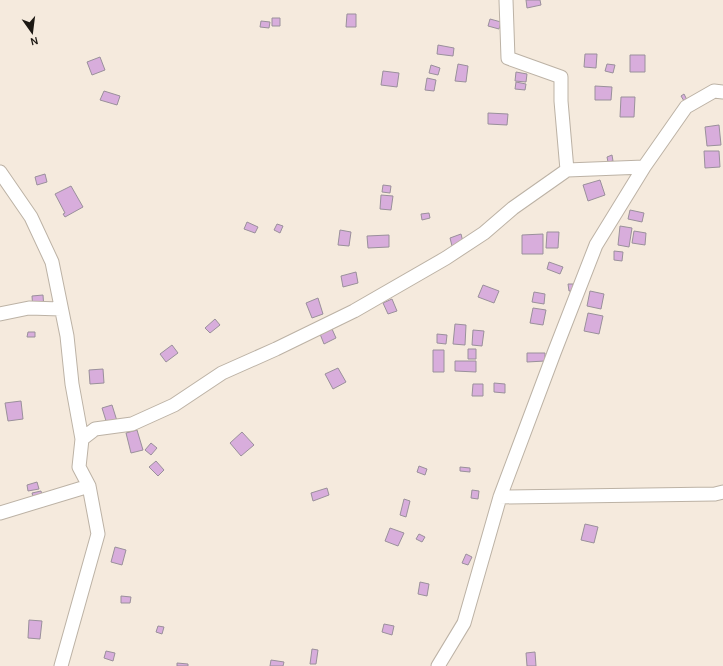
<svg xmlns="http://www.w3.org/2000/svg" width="723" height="666" font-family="Karla,sans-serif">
  <rect width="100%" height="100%" fill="#f5eadd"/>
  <!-- building -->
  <path fill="#d8addc" stroke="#9a909b" d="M526,0H540L541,5L527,8Z
    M347,14H356V27H346Z
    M272,18H280V26H272Z
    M490,19L501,22L499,29L488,26Z
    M261,21L270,22L269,28L260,27Z
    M438,45L454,48L453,56L437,54Z
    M585,54H597L596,68L584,67Z
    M630,55H645V72H630Z
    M100,57L105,70L92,75L87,62Z
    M458,64L468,66L466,82L455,81Z
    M607,64L615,65L613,73L605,71Z
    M431,65L440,68L438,75L429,73Z
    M383,71L399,73L397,87L381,85Z
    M516,72L527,74L526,82L515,81Z
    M427,78L436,80L434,91L425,90Z
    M516,82L526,84L525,90L515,89Z
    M595,86L612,87L611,100H595Z
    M104,91L120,96L117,105L100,100Z
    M684,94L687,100L684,101L681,96Z
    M621,97H635L634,117H620Z
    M488,113L508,114L507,125L488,124Z
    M719,125L721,145L707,146L705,127Z
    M704,151H719L720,167L705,168Z
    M612,155L613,161L608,162L607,157Z
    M45,174L47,182L37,185L35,177Z
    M600,180L605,195L588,201L583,185Z
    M383,185L391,186L390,193L382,192Z
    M71,186L83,207L65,217L63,214L65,213L55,194Z
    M381,195L393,196L391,210L380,209Z
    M630,210L644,213L642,222L628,219Z
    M429,213L430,218L422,220L421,214Z
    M247,222L258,227L255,233L244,229Z
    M277,224L283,226L280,233L274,230Z
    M620,226L632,228L629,247L618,245Z
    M340,230L351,232L349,246L338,245Z
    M634,231L646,233L645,245L632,243Z
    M547,232H559L558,248H546Z
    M461,234L463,242L452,246L450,238Z
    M543,234V254H522V235Z
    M389,235V247L368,248L367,236Z
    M614,251L623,252L622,261L614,260Z
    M549,262L563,267L560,274L547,269Z
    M356,272L358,283L343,287L341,276Z
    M568,284H573V291H569Z
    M483,285L499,291L494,303L478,297Z
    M590,291L604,294L601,309L587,306Z
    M534,292L545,294L544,304L532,302Z
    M43,295L44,309L33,310L32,296Z
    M318,298L323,314L312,318L306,303Z
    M392,299L397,311L388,314L383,303Z
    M533,308L546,310L543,325L530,323Z
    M588,313L603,316L599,334L584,331Z
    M215,319L220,325L210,333L205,328Z
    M455,324L466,325L465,345L453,344Z
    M332,329L336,338L324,344L320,334Z
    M473,330L484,331L482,346L472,345Z
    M28,332H35V337H27Z
    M437,334L447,335L446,344L437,343Z
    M172,345L178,353L166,362L160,354Z
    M468,349H476V359H468Z
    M433,350H444V372H433Z
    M527,353H545V361L527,362Z
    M455,361H476V372L455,371Z
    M338,368L346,382L333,389L325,374Z
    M103,369L104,383L90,384L89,370Z
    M494,383L505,384V393L494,392Z
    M473,384H483V396H472Z
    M21,401L23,419L8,421L5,403Z
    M112,405L117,421L107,424L102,408Z
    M137,430L143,450L131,453L126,433Z
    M242,432L254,445L241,456L230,443Z
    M151,443L157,448L151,455L145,450Z
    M156,461L164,470L158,476L149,467Z
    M419,466L427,469L425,475L417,472Z
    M460,467L470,468V472L460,471Z
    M37,482L39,489L28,491L27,485Z
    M327,488L329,495L313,501L311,493Z
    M472,490L479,491L478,499L471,498Z
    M41,491L43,499L34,501L32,493Z
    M404,499L410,501L406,517L400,515Z
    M585,524L598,527L594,543L581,540Z
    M390,528L404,533L398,546L385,541Z
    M419,534L425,537L422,542L416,539Z
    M115,547L126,550L122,565L111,562Z
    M466,554L472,557L468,565L462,563Z
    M420,582L429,584L427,596L418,594Z
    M121,596L131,597L130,603H121Z
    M29,620L42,621L40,639L28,638Z
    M384,624L394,626L392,635L382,632Z
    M158,626L164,627L162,634L156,632Z
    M312,649L318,650L316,664H310Z
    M106,651L115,653L113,661L104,658Z
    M535,652L536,666H527L526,653Z
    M271,660L284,662L283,666H270Z
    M177,663L188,664V666H177Z"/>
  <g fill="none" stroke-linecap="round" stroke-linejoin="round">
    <!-- minor casing -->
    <g stroke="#bcb2a5" stroke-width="15">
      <path id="minor" d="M506,0L508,58L561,77V101L567,170
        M0,172L31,217L52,262L67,336L72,384L82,439L79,467L89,486L98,534L61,666
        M0,314L29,308L61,309
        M82,439L95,429L132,424L174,405L222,373L276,349L354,311L446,258L484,233L513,208L567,170L644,167L686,107L714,91L723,92
        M500,497L715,494L723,492
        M0,513L89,486
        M438,666L464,623L500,497L554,353L596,245L644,167"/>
    </g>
    <!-- minor -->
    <use href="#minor" stroke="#fff" stroke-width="13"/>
  </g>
  <!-- north arrow -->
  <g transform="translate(32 32) rotate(166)" stroke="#f5eadd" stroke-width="3" paint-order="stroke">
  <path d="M0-3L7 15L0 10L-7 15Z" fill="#1c1813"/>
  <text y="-6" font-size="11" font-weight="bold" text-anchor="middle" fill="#1c1813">N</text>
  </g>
</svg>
